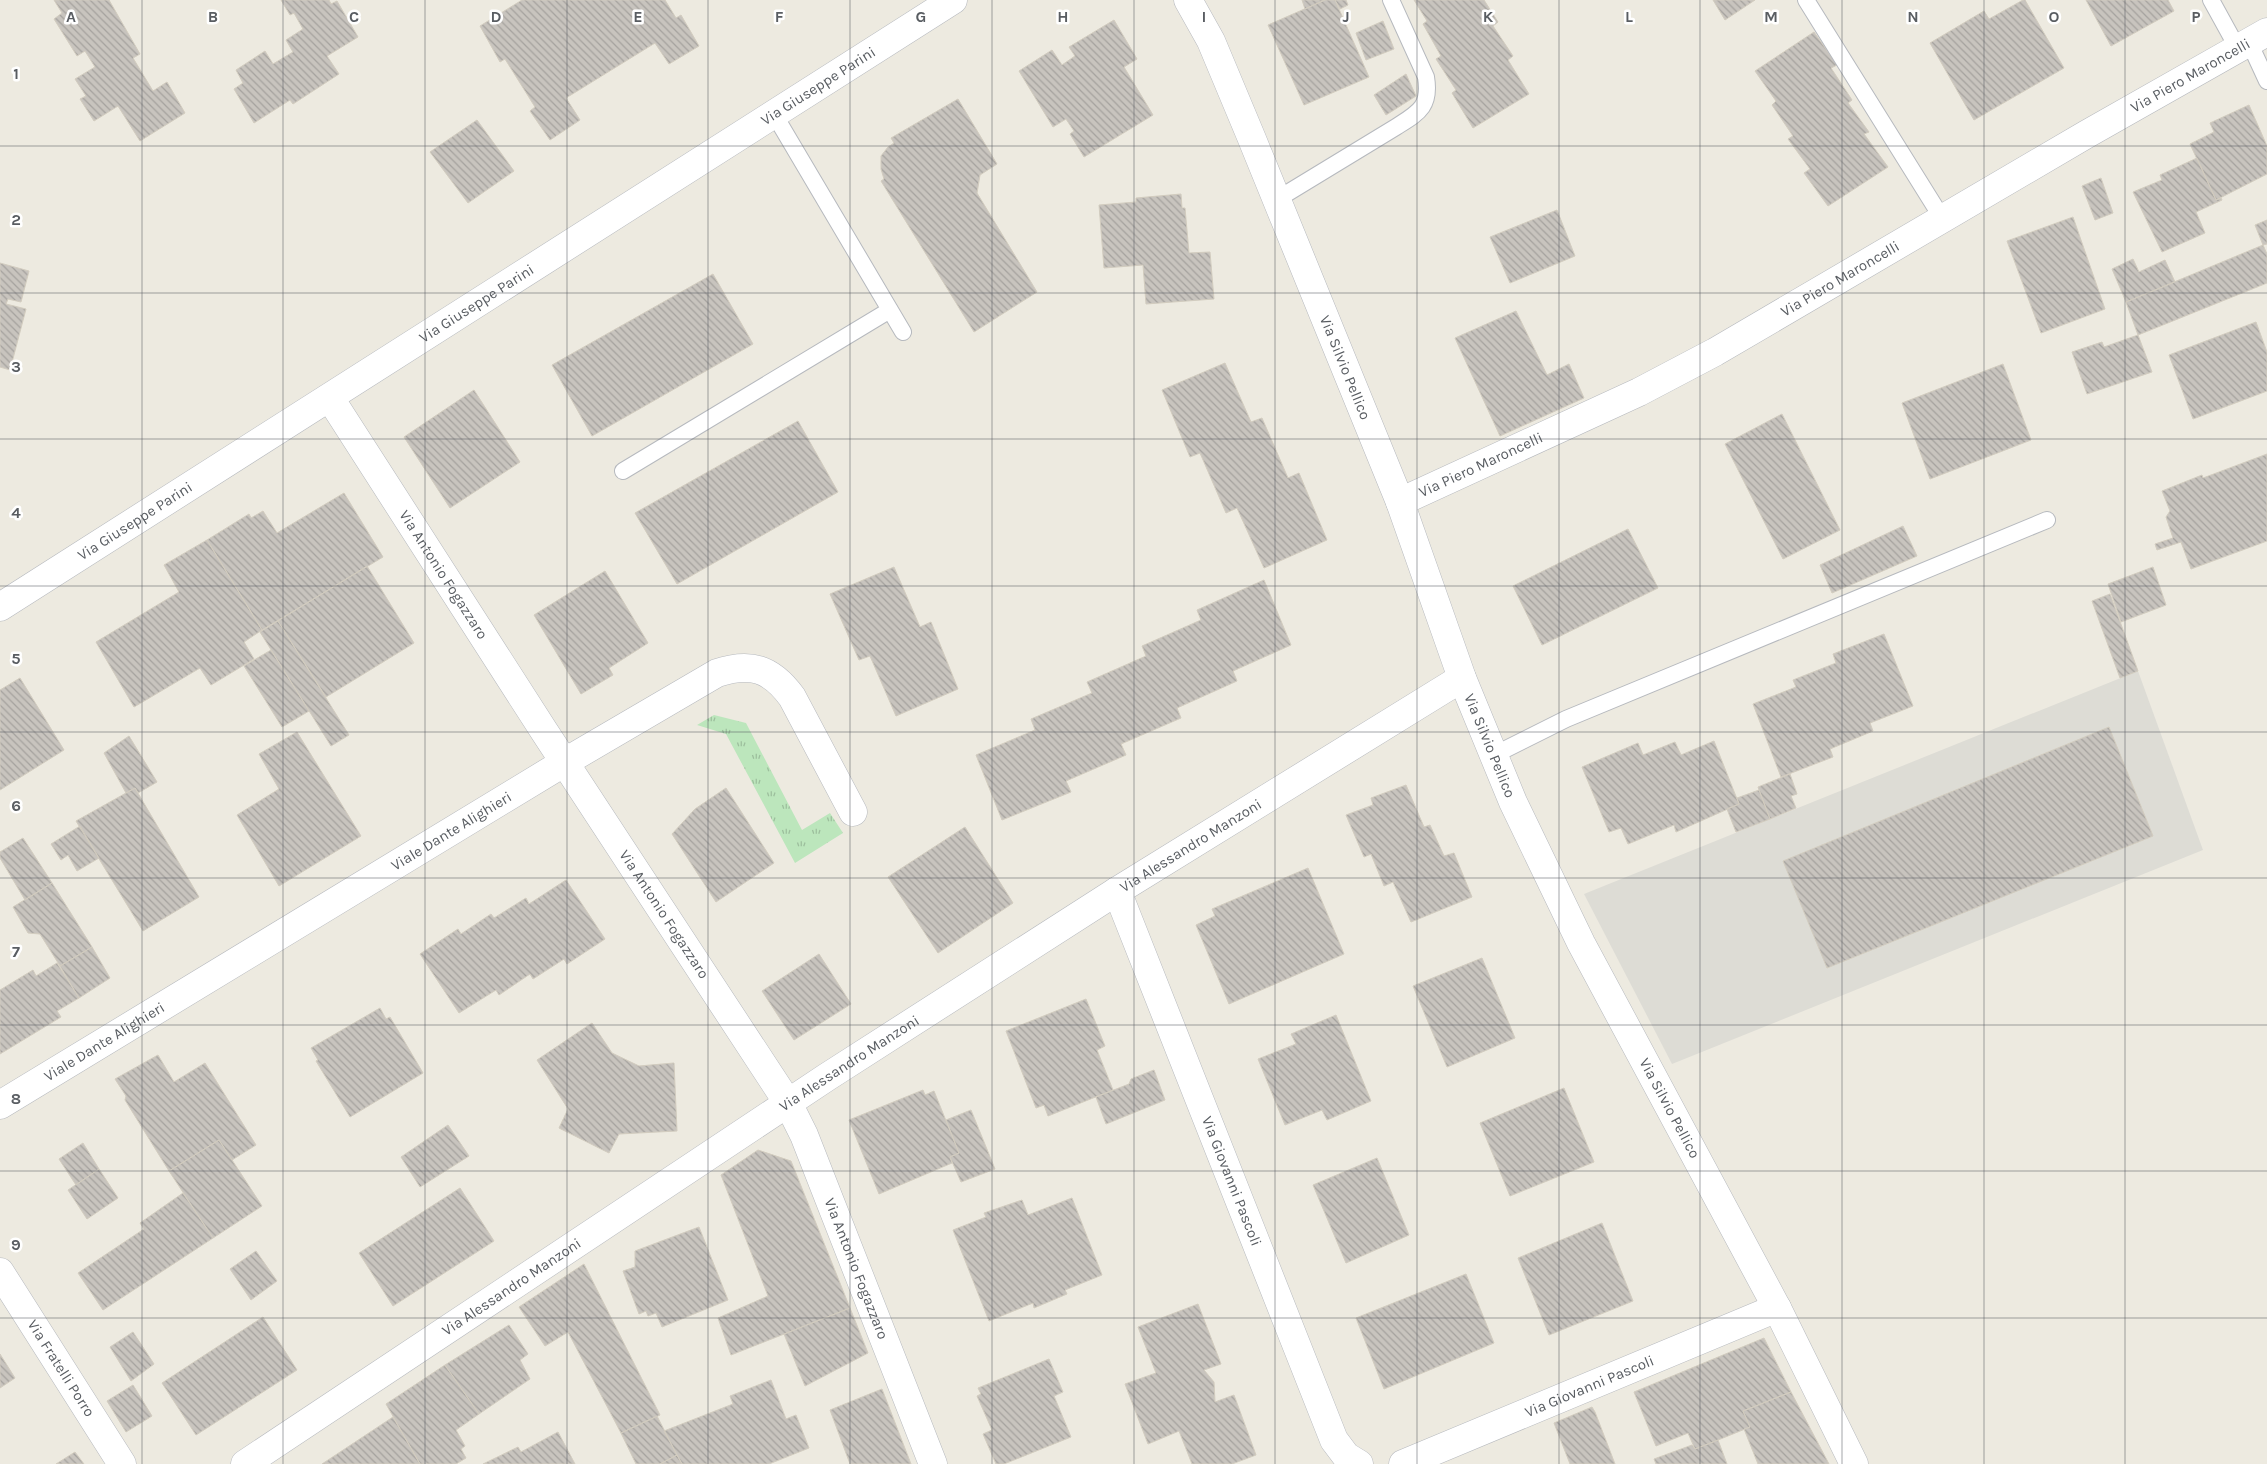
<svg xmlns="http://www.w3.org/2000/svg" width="2267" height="1464" font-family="Karla,sans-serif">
  <defs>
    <pattern id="grass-tufts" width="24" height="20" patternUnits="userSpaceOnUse" patternTransform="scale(1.25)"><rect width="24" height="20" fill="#bce6bc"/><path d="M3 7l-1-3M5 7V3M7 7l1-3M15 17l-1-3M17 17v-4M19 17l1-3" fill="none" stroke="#9cbe9c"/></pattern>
    <pattern id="building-back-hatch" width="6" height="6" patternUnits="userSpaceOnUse" patternTransform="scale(1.25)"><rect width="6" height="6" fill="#c8c4be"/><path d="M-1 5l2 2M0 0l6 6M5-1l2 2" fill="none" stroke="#a5a29e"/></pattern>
  </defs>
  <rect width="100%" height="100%" fill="#edeae0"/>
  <!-- industrial -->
  <path fill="#dddcd5" d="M2138,671L2203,850L1672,1064L1584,894Z"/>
  <!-- grass -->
  <path fill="url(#grass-tufts)" d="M714,715L746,723L802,830L830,813L843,833L795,863L726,734L697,725Z"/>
  <!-- building -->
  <path fill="url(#building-back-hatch)" stroke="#d2ccbf" d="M54,0H109L140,54L133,58L153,91L167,82L185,113L140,141L118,106L94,121L80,99L86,96L75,79L95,67L85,51L77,56L54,19L62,13Z
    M281,0H329L331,4L337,1L358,37L327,56L339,74L293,104L290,100L254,123L234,89L243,83L236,70L265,51L273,64L293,52L286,40L303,29L294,13L290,15Z
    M522,0H665L676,18L681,15L699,46L669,64L655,43L566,98L580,120L550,140L530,111L535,107L505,59L500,62L480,26Z
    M1302,0H1325L1305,9Z
    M1325,0H1335L1369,77L1304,105L1268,25Z
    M1335,0H1346L1348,5L1340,9Z
    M1414,0H1484L1498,22L1493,26L1513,56L1508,60L1529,94L1473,128L1452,93L1456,90L1436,59L1441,56L1423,24L1427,21Z
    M1713,0H1755L1725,20Z
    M2023,0H2025L2064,68L1974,120L1930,43L1984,11L1989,19Z
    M2086,0H2168L2174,11L2111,46Z
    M1114,20L1137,59L1124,67L1153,115L1084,157L1070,134L1074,131L1066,119L1053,127L1019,71L1052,50L1062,65L1075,56L1069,47Z
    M1383,21L1394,49L1366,60L1356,33Z
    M1814,32L1837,65L1831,68L1852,100L1848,103L1869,132L1864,134L1888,167L1828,206L1804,173L1810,169L1788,139L1793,136L1772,105L1776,101L1755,71Z
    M1406,74L1416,96L1386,115L1374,95Z
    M958,99L997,164L980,175L977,193L1037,292L974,332L881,181L884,179L881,169V156L888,147L894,143L891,138Z
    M2249,105L2267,146V174L2216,200L2190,144L2214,132L2210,123Z
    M477,120L514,171L468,203L430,152Z
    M2197,158L2216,200L2221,198L2222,200L2196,212L2205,233L2162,252L2133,192L2162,180L2160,175Z
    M2101,178L2113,213L2095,220L2082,186Z
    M1181,194L1182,208H1185L1189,253L1210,252L1214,299L1146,304L1143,265L1104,268L1099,205L1136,202V198Z
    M1557,210L1575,256L1510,283L1490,237Z
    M2073,217L2105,309L2041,333L2007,241Z
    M2267,220V244L2263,245L2255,225Z
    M2263,245L2267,254V283L2138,335L2126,302Z
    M2133,259L2139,272L2165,260L2175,282L2126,302L2112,269Z
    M0,263L29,271L21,302L8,299L6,304L26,309L10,370L0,367Z
    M713,274L753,344L592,436L552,365Z
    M1516,311L1547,375L1569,364L1584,398L1500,436L1455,338Z
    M2256,322L2267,352V391L2193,419L2169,355Z
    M2138,335L2152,372L2087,394L2072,352L2102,342L2104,347Z
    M1225,363L1251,422L1262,418L1288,478L1299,473L1327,540L1264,568L1237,508L1226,513L1200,453L1190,457L1162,390Z
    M2003,364L2031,440L1930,479L1902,403Z
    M474,390L520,462L450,508L404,437Z
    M1782,414L1840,530L1783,559L1725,444Z
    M798,421L838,492L677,584L635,513Z
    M2267,454V541L2191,569L2181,542L2157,550L2155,544L2173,538L2166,517L2170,511L2162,491L2202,475L2203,478Z
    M344,493L383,557L262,630L207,540L249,514L251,518L263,511L277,533Z
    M1903,526L1917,556L1832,593L1820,565Z
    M1628,529L1658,588L1542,645L1513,586Z
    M207,540L262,630L244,642L254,659L211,685L200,668L134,707L96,642L179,592L164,565Z
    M367,566L414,643L326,697L278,621Z
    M894,567L920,627L931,622L958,689L896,716L870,656L859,660L830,594Z
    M2153,567L2166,605L2121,622L2108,584Z
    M605,571L648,643L609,668L613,675L581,694L534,615Z
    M1264,580L1291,645L1233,671L1237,681L1177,708L1181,718L1121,744L1126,755L1066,781L1071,792L1002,820L976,755L1035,730L1031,719L1092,693L1087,682L1146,656L1142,646L1201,620L1197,610Z
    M2110,594L2138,671L2120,678L2092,601Z
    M278,621L349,735L331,746L260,632Z
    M1884,634L1913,706L1870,723L1873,731L1830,749L1833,757L1781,777L1753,704L1796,687L1793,680L1836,663L1833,654Z
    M271,650L309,711L282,727L244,666Z
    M20,678L64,750L0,790V690Z
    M2109,727L2153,836L1827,968L1783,861Z
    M297,732L361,836L279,886L237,815L279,789L259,754Z
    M129,736L157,782L138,793L135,788L126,793L104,753Z
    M1714,741L1739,804L1676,832L1674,825L1628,844L1621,828L1609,832L1582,767L1638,743L1643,755L1675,742L1681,755Z
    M1790,774L1797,794L1791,796L1796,808L1770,819L1758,787Z
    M1406,785L1424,827L1430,825L1444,856L1454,853L1472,897L1411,922L1393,882L1384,886L1371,854L1364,857L1346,815L1373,805L1371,798Z
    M135,788L199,897L143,931L76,821Z
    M726,788L774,863L716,902L672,834L695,809Z
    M1759,790L1770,819L1736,832L1727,809L1739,804L1737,798Z
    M80,826L99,858L77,871L68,855L61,860L51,844Z
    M965,827L1013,903L938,953L888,877Z
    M23,838L52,883L25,900L0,858V852Z
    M1308,868L1344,954L1229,1004L1196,925L1215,916L1212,909Z
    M566,880L605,939L567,964L564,959L533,979L530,974L499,995L496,990L459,1013L420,954L458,929L461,934L491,914L494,918L526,898L529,904Z
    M52,883L92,947L60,966L40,934L28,933L13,907Z
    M92,947L110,978L79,998L60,966Z
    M819,954L851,1004L794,1040L762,991Z
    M1482,958L1515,1038L1447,1067L1413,986Z
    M57,963L79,998L57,1011L61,1017L0,1054V990L33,970L36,976Z
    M1086,999L1105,1046L1097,1050L1113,1090L1048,1116L1044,1105L1036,1108L1006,1031Z
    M380,1008L386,1019L390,1017L423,1073L350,1117L316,1061L318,1060L311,1048Z
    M1336,1015L1371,1101L1327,1120L1322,1110L1285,1125L1258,1059L1296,1044L1291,1034Z
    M592,1023L612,1053L639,1066L674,1063L677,1131L619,1134L609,1153L559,1128L568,1109L537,1060Z
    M158,1055L174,1082L205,1063L256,1145L232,1160L219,1140L169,1171L125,1100L126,1096L115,1079Z
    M1154,1070L1165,1100L1106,1124L1096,1097L1129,1084L1131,1079Z
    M1564,1088L1594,1162L1510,1196L1480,1123Z
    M923,1090L925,1095L934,1091L959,1153L950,1157L952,1163L879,1194L849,1120Z
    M971,1110L995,1169L961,1182L950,1157L959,1153L946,1120Z
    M448,1125L469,1156L420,1187L401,1157Z
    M219,1140L262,1206L213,1238L169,1171Z
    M83,1143L99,1169L76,1185L59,1159Z
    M758,1150L791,1161L850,1308L731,1355L718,1318L768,1296L721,1175Z
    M1377,1158L1409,1235L1346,1263L1313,1185Z
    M99,1169L118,1198L87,1219L68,1190Z
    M460,1188L494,1241L393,1306L359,1253Z
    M183,1193L213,1238L103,1310L78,1273L144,1229L140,1223Z
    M1072,1198L1102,1275L1065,1290L1067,1294L1034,1308L1033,1303L989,1321L953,1230L986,1217L984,1213L1022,1200L1028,1215Z
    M1602,1223L1633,1301L1549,1335L1518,1258Z
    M699,1227L728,1300L662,1327L656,1313L648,1316L646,1311L639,1314L623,1271L635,1267V1251Z
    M256,1251L277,1281L251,1300L230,1269Z
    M584,1264L660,1415L621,1433L568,1332L545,1346L519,1307Z
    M1466,1274L1494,1343L1384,1389L1356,1318Z
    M1198,1304L1221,1364L1204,1370L1214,1382L1215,1402L1234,1395L1256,1455L1232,1464H1192L1179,1431L1148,1444L1125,1384L1156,1373L1138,1327Z
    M850,1308L868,1353L805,1386L784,1334Z
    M263,1317L297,1370L196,1435L162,1383Z
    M509,1325L528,1354L520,1360L530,1379L479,1414L445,1365Z
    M133,1332L154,1364L131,1381L110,1347Z
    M1764,1338L1791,1392L1743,1411L1750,1427L1718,1440L1695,1449L1688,1433L1656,1446L1634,1392Z
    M0,1354L15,1378L0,1388Z
    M1049,1359L1063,1392L1054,1396L1071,1437L1004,1464H996L983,1434L992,1430L977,1396L981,1394L978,1388Z
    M445,1365L479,1414L456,1430L465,1446L461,1449L466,1458L456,1464H420L386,1404Z
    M771,1380L786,1419L796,1415L809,1448L769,1464H682L664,1431L733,1404L730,1396Z
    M133,1385L152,1416L126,1432L107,1401Z
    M882,1389L911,1464H850L830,1410Z
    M1791,1392L1829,1464H1758L1744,1429L1750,1427L1743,1411Z
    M1592,1407L1595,1412L1615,1464H1570L1554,1423Z
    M657,1416L677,1455L660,1464H636L621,1433Z
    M393,1417L420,1464H322Z
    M558,1432L575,1464H483L518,1447L521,1452Z
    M1718,1440L1727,1464H1656L1654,1459L1692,1445L1695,1449Z
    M75,1452L84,1464H56Z
    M677,1455L682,1464H660Z"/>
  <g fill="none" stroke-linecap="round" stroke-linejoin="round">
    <!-- service casing -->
    <g stroke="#b6b9be" stroke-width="18">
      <path id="service" d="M1806,0L1942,218
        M2211,0L2238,49
        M2249,42L2267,81
        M774,114L903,332
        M1276,200L1396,127C1418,113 1431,107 1426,77L1391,0
        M623,471L890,310
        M1494,755L1566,719L2047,520"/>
    </g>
    <!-- minor casing -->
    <g stroke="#b6b9be" stroke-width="29">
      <g id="minor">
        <path id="s1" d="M1188,0L1211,41L1252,139L1400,502L1462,678L1513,802L1581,943L1777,1308L1854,1464"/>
        <path id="s2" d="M330,398L544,731L788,1103L804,1135L933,1464"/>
        <path id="s3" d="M1400,502L1639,392L1715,352L2087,134L2267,32"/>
        <path id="s4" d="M0,607L953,0"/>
        <path id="s5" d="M1117,891L1334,1440L1346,1456L1359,1464"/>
        <path id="s6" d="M0,1105L565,762L717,673C750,662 771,668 792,697L853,812"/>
        <path id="s7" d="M0,1272L122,1464"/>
        <path id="s8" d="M245,1464L827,1077L1117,891L1462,678"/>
        <path id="s9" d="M1403,1464L1777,1308"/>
      </g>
    </g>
    <!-- service -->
    <use href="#service" stroke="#fff" stroke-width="16"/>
    <!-- minor -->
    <use href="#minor" stroke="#fff" stroke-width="28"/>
  </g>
  <!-- grid -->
  <path fill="none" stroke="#595d62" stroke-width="1" stroke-opacity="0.55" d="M142,0V1464M283,0V1464M425,0V1464M567,0V1464M708,0V1464M850,0V1464M992,0V1464M1134,0V1464M1275,0V1464M1417,0V1464M1559,0V1464M1700,0V1464M1842,0V1464M1984,0V1464M2125,0V1464M0,146H2267M0,293H2267M0,439H2267M0,586H2267M0,732H2267M0,878H2267M0,1025H2267M0,1171H2267M0,1318H2267"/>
  <g text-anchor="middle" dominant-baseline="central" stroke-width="5" stroke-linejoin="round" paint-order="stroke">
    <!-- street labels -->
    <g font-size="15" fill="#595d62" stroke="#fff">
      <text stroke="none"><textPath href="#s3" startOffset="899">Via Piero Maroncelli</textPath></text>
      <text stroke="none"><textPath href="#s4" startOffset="970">Via Giuseppe Parini</textPath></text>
      <text stroke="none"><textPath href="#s3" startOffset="494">Via Piero Maroncelli</textPath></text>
      <text stroke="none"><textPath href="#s4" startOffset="565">Via Giuseppe Parini</textPath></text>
      <text stroke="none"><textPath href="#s1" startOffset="400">Via Silvio Pellico</textPath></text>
      <text stroke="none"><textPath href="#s3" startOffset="89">Via Piero Maroncelli</textPath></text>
      <text stroke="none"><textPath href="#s4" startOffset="160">Via Giuseppe Parini</textPath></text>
      <text stroke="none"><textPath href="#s2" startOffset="210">Via Antonio Fogazzaro</textPath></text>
      <text stroke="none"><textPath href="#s1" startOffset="805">Via Silvio Pellico</textPath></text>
      <text stroke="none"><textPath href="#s6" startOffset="528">Viale Dante Alighieri</textPath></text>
      <text stroke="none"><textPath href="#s8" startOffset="1130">Via Alessandro Manzoni</textPath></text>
      <text stroke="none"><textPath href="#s2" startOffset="615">Via Antonio Fogazzaro</textPath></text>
      <text stroke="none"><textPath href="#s6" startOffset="122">Viale Dante Alighieri</textPath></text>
      <text stroke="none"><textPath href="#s8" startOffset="725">Via Alessandro Manzoni</textPath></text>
      <text stroke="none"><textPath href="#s1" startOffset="1210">Via Silvio Pellico</textPath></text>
      <text stroke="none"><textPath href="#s5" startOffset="312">Via Giovanni Pascoli</textPath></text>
      <text stroke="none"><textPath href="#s2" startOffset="1020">Via Antonio Fogazzaro</textPath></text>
      <text stroke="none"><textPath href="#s8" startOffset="320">Via Alessandro Manzoni</textPath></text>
      <text stroke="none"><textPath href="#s7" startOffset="114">Via Fratelli Porro</textPath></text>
      <text stroke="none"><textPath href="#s9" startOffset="202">Via Giovanni Pascoli</textPath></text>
    </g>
  </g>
  <g font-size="16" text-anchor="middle" font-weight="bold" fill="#595d62" stroke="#fff" stroke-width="5" stroke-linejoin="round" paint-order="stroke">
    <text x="71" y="22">A</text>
    <text x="213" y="22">B</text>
    <text x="354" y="22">C</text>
    <text x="496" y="22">D</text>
    <text x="638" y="22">E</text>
    <text x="779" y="22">F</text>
    <text x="921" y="22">G</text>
    <text x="1063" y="22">H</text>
    <text x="1204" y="22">I</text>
    <text x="1346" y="22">J</text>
    <text x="1488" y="22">K</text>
    <text x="1629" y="22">L</text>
    <text x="1771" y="22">M</text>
    <text x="1913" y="22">N</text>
    <text x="2054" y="22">O</text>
    <text x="2196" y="22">P</text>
    <text x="16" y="79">1</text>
    <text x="16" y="225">2</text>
    <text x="16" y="372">3</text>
    <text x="16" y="518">4</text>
    <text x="16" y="664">5</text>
    <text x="16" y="811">6</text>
    <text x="16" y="957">7</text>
    <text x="16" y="1104">8</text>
    <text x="16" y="1250">9</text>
  </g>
</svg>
